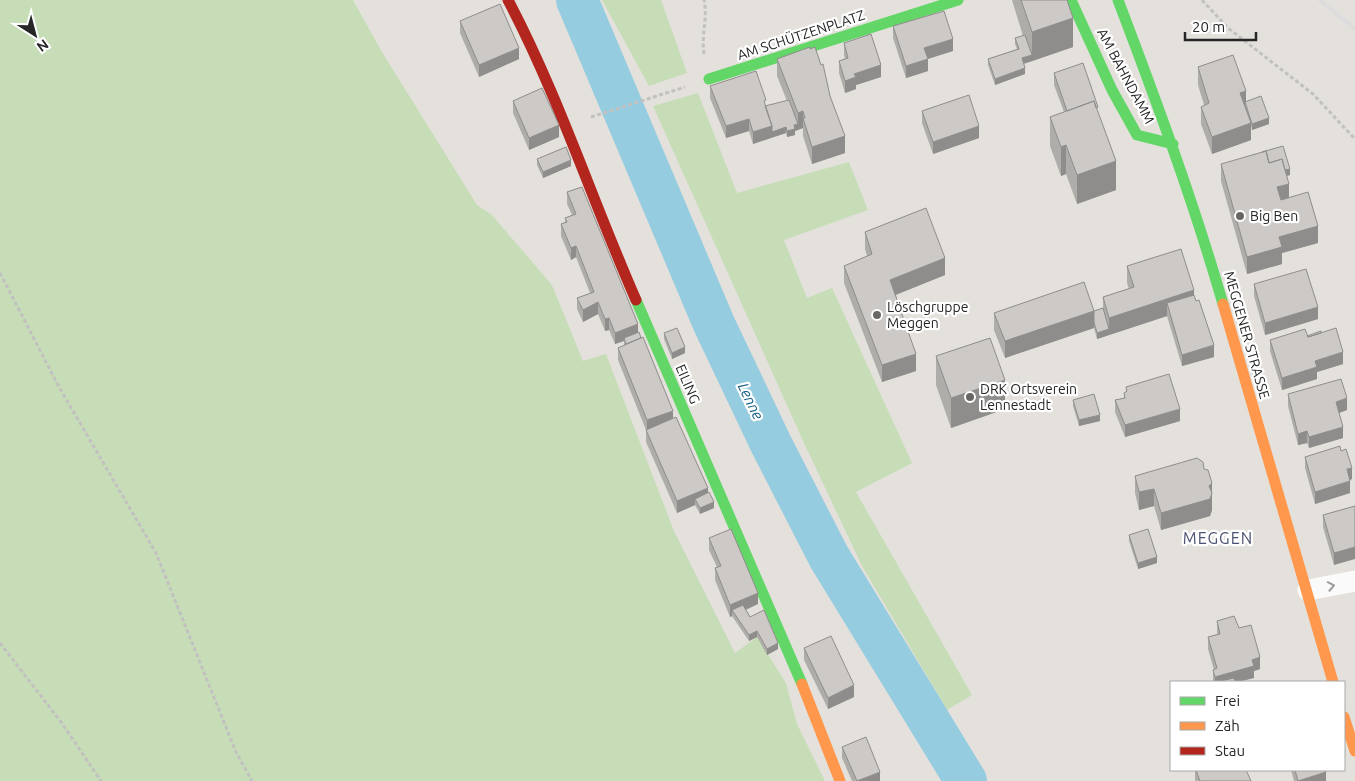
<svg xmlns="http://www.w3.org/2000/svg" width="1355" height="781" font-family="Ubuntu,sans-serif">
  <rect width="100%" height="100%" fill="#e4e1dc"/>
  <!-- green -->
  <path fill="#c7ddb8" d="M0,0H353L382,52L477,205L492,215L552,285L583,361L606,354L674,531L735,653L757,637L786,683L797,724L825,781H0Z
    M602,0H661L687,73L649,86Z
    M698,93L737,193L849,162L868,210L784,240L807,298L832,288L912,463L856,492L972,695L947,710L862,566L803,441L653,106Z"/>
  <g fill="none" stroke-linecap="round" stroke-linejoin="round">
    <!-- river -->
    <path stroke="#96cce0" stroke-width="42" d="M577,0L714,324L771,444L829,557L966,781"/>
    <!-- path -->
    <path stroke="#c2c1c0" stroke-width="3" stroke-dasharray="4 2.5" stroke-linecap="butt" d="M1202,0L1228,28L1313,94L1355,139
      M704,54C701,34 708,19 704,0
      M591,117L685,87
      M0,273L59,387L156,553L236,752L252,781
      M0,643L61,722L101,781"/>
    <!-- street -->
    <path stroke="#fbfafa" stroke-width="21" d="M1308,590L1355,581"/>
    <!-- fast -->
    <path stroke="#63d668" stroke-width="11" d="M1071,0L1112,90L1137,135L1173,144
      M1118,0C1156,100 1193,200 1223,304
      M709,79L958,0
      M636,300L802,684"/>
    <!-- slow -->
    <path stroke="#ff974d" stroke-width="11" d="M1223,304L1333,682
      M802,684L840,781
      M1344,717L1355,751"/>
    <!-- jam -->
    <path stroke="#b3261e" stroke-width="11" d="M508,0C559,97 592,200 636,300"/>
    <!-- rail -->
    <path stroke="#dcdcdd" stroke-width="4" d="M1320,0L1355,29"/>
  </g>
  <!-- wall -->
  <path fill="#afadaa" d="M1012,0H1067L1073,47L1024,64L1025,74L995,85L988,65V59L1017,49L1015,44V38L1023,36Z
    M460,21L519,59L479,77L460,33Z
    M893,26L953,51L928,59V71L906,78L893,38Z
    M844,43L881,77L856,85V89L845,93L839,73V61L845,59L844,55Z
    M810,49L830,96L845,153L812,164L803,136V128L795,131V135L787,137L786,133L753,144L749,131L726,138L710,98V86L766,106L787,101L777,76V59Z
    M1198,67L1246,102L1269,124L1252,130L1251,125V140L1212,154L1201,124V107L1204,105L1198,85Z
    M1054,73L1098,113L1116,190L1077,204L1066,174L1061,176L1050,146V117L1064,112L1054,85Z
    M513,101L559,137L529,150L513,113Z
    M922,111L979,138L933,154L922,123Z
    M537,159L571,166L543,178L537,165Z
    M1221,164L1290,175L1287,176L1289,197L1318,243L1282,253V264L1247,274L1221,181Z
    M567,192L638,333L673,418L708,493L714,508L700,514L695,505L677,513L646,442V430L618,360V348L624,345V341L615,344L609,330L605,331L598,314L583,322L577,309V298L590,293L576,257L571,260L561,236V224L565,223V218L572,215L567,204Z
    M865,232L945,275L896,295L916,371L882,382L844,283V266L867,256L865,249Z
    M1127,266L1194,295L1214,357L1182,366L1167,316L1097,339L1094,328L1005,358L994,330V313L1094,311L1103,308V297L1129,289L1127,283Z
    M1254,284L1318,319L1265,335L1254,296Z
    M664,333L685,353L672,359L664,339Z
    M1321,333L1343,364L1317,372V379L1282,390L1270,351V340L1307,336Z
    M936,356L1005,409L951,428L936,385Z
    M1126,387L1180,421L1125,437L1115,412V400L1124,398V393L1126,392Z
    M1288,394L1347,410L1339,413L1343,438L1309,448L1307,443L1298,445L1288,406Z
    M1073,400L1100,421L1079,426L1073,406Z
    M1341,451L1352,479L1350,480V493L1315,504L1305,468V457Z
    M1204,469L1212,492V510L1210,516L1161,530L1154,506L1139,510L1135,493V476Z
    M1355,506L1334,565L1323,527V515Z
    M1129,535L1157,563L1138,569L1129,541Z
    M709,538L758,604L746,610L750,617L778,649L767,655L757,637L749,641L732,616L730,617L715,580V568L717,567L709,550Z
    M1217,621L1239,628L1260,669L1254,671V678L1237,682H1213V670H1214L1208,649V637L1217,634Z
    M804,648L854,697L828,709L804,660Z
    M842,747L880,781H852L842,758Z
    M1195,770L1251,781H1195Z
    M1291,770H1326V781H1294Z"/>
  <!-- shaded-wall -->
  <path fill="#8f8d8b" d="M1073,18V47L1032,61V32Z
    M953,39V51L924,60V48Z
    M519,48V59L479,77V65Z
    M1032,55V61L1022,64V58Z
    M928,59V71L906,78V66Z
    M881,65V77L856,85V89L845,93V81L854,74Z
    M1025,68V74L995,85V79Z
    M1246,91V105L1245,102V108L1240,93Z
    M803,111V128L795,131V135L787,137V131L794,125L798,124V113Z
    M1269,118V124L1252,130V124Z
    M749,119V131L726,138V126Z
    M1251,123V140L1212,154V137Z
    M559,125V137L529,150V138Z
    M772,126L786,127V133L753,144V132Z
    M979,126V138L933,154V142Z
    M845,136V153L812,164V147Z
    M1066,145V174L1061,176V147Z
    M571,160V166L543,178V172Z
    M1116,161V190L1077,204V175Z
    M1290,169V175L1269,180V174Z
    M1289,184V201L1277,204V187Z
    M1318,226V243L1282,253V264L1247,274V257L1279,237Z
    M576,246V257L571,260V248Z
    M945,258V275L890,297V280Z
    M1194,290V307L1167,303V316L1097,339V333L1109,329V318Z
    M598,302V314L583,322V310Z
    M1318,307V319L1265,335V323Z
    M1094,311V328L1005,358V341Z
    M609,318V330L605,331V319Z
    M638,324V335L624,338V341L615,344V333Z
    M1214,345V357L1182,366V355Z
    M685,347V353L672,359V353Z
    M1343,352V364L1317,372V379L1282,390V378L1315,361Z
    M916,354V371L882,382V365Z
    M1005,380V409L951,428V398Z
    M1347,398V410L1336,414V402Z
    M1180,409V421L1125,437V425Z
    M673,411V423L647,432V420Z
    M1100,415V421L1079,426V420Z
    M1343,427V438L1309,448V437Z
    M1307,431V443L1298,445V434Z
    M1352,468V479L1347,481V469Z
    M1350,481V493L1315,504V492Z
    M1212,483V510L1210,516L1161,530V513L1209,486Z
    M708,488V500L695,499V505L677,513V501Z
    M1154,489V506L1139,510V492Z
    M714,502V508L700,514V508Z
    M1355,547V559L1334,565V553Z
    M1157,557V563L1138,569V563Z
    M758,593V604L735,614L732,610V616L730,617V605Z
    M757,631V637L749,641V635Z
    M778,643V649L767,655V649Z
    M1260,657V669L1254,671V678L1237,682H1215V677L1252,660Z
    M854,685V697L828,709V698Z
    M880,772V781H858Z
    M1326,772V781H1298Z"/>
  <!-- building -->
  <path fill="#ccc9c6" stroke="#8f8d8b" d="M1021,0H1067L1073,18L1032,32Z
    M500,4L519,48L479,65L460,21Z
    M944,11L953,39L924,48L928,59L906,66L893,26Z
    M871,34L881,65L854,74L856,77L845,81L839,61L848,58L844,43Z
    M1025,35L1032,55L1022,58L1025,68L995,79L988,59L1019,49L1015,38Z
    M810,47V49L815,47L821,65L823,64L830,96L845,136L812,147L803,118H805L803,111L798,113L777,59Z
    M1233,55L1246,91L1240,93L1251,123L1212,137L1201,107L1209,103L1198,67Z
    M1083,63L1098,107L1096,108L1094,101L1067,111L1054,73Z
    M756,71L766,100L764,101L772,126L753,132L749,119L726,126L710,86Z
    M542,88L559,125L529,138L513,101Z
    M969,95L979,126L933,142L922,111Z
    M1261,96L1269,118L1252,124L1245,102Z
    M789,100L798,124L794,125L795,129L787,131L786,127L772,132V126L765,106Z
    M1094,101L1116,161L1077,175L1066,145L1061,147L1050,117Z
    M1283,146L1290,169L1285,170L1282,159L1269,163L1266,151L1262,152Z
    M566,147L571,160L543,172L537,159Z
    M1266,151L1269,163L1282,159L1289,184L1277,187L1281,200L1308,192L1318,226L1279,237L1282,247L1247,257L1221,164Z
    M582,187L638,324L615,333L609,318L605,319L598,302L583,310L577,298L594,292L576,246L571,248L561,224L567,222L565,218L576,214L567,192Z
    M926,208L945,258L890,280L916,354L882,365L844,266L872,254L865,232Z
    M1181,249L1194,290L1109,318L1103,297L1134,287L1127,266Z
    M1306,269L1318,307L1265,323L1254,284Z
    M1084,282L1094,311L1005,341L994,313Z
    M1194,295L1196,301L1199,300L1214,345L1182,355L1167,303Z
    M1103,308L1109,329L1097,333L1094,322V311Z
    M677,328L685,347L672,353L664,333Z
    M1336,328L1343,352L1315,361L1317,367L1282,378L1270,340L1305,329L1308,337Z
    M1321,331V333L1308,337L1307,336Z
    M639,332L641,338L626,344L624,338Z
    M643,337L673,411L647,420L618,348Z
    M990,338L1005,380L951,398L936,356Z
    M1169,374L1180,409L1125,425L1115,400L1125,398L1124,393L1127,391L1126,387Z
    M1341,379L1347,398L1336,402L1343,427L1309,437L1307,431L1298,434L1288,394Z
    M1094,394L1100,415L1079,420L1073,400Z
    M676,417L708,488L677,501L646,430Z
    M1340,446L1341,451L1346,449L1352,468L1347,469L1350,481L1315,492L1305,457Z
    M1197,458L1203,462L1204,469L1208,470L1212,483L1209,486L1212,493L1210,499L1161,513L1154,489L1139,492L1135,476Z
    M709,492L714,502L700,508L695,499Z
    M1355,506V547L1334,553L1323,515Z
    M731,529L758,593L730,605L715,568L721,566L709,538Z
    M1148,529L1157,557L1138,563L1129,535Z
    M743,605L750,617L764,610L778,643L767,649L757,631L749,635L732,610Z
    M1234,616L1239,628L1251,625L1260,657L1252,660L1254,666L1215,677L1213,670L1217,668L1208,637L1220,634L1217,621Z
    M831,636L854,685L828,698L804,648Z
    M1234,678L1235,682H1216Z
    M866,737L880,772L857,781L842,747Z
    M1196,770H1246L1251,781H1200Z
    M1295,770H1326V772L1298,781Z"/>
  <!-- one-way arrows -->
  <defs><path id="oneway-chevron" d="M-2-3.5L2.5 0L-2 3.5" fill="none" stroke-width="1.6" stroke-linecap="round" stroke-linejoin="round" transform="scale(1.25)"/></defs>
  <use stroke="#9b9b9b" href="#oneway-chevron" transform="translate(1331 586) rotate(-11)"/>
  <!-- markers -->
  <g fill="#686766" stroke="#fff" stroke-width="2">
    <circle cx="1240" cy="216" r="5"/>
    <circle cx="877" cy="315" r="5"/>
    <circle cx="970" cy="397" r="5"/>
  </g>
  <g text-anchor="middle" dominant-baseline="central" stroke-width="4.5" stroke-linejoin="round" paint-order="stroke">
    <!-- street labels -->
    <g font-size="14" fill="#262626" stroke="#fff">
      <text transform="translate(801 35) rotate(-18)">AM SCHÜTZENPLATZ</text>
      <text transform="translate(1126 76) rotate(62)">AM BAHNDAMM</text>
      <text transform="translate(1247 335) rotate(74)">MEGGENER STRASSE</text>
      <text transform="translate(688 384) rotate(67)">EILING</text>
    </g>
    <!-- poi labels -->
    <g font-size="14" fill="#262626" stroke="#fff" text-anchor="start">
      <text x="1250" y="216">Big Ben</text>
      <text x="887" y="307">Löschgruppe<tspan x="887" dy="16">Meggen</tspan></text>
      <text x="980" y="389">DRK Ortsverein<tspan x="980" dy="16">Lennestadt</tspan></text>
    </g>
    <!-- water labels -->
    <g font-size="15" font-style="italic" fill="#196087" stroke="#fff">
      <text transform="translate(751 401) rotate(64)">Lenne</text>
    </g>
    <!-- quarter labels -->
    <g font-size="16" letter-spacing="1" fill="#4c5272" stroke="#fff">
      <text x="1218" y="538">MEGGEN</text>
    </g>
  </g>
  <!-- legend -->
  <rect x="1170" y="681" width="175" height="90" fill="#ffffff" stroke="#a8a8a8"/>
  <rect x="1180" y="697" width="25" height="8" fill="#63d668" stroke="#a8a8a8"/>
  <text x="1215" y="706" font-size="15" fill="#262626">Frei</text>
  <rect x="1180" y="722" width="25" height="8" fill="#ff974d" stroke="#a8a8a8"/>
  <text x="1215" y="731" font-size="15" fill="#262626">Zäh</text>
  <rect x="1180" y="747" width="25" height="8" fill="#b3261e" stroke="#a8a8a8"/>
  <text x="1215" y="756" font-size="15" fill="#262626">Stau</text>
  <!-- north arrow -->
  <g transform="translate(35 35) rotate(144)" stroke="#ffffff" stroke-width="4" paint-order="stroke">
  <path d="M0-4L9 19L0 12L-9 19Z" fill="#262626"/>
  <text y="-8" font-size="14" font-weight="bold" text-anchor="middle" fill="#262626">N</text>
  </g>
  <!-- scale -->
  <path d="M1185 32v8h71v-8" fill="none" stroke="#262626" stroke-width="2.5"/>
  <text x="1192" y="32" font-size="15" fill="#262626" stroke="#ffffff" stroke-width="4" paint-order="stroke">20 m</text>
</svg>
